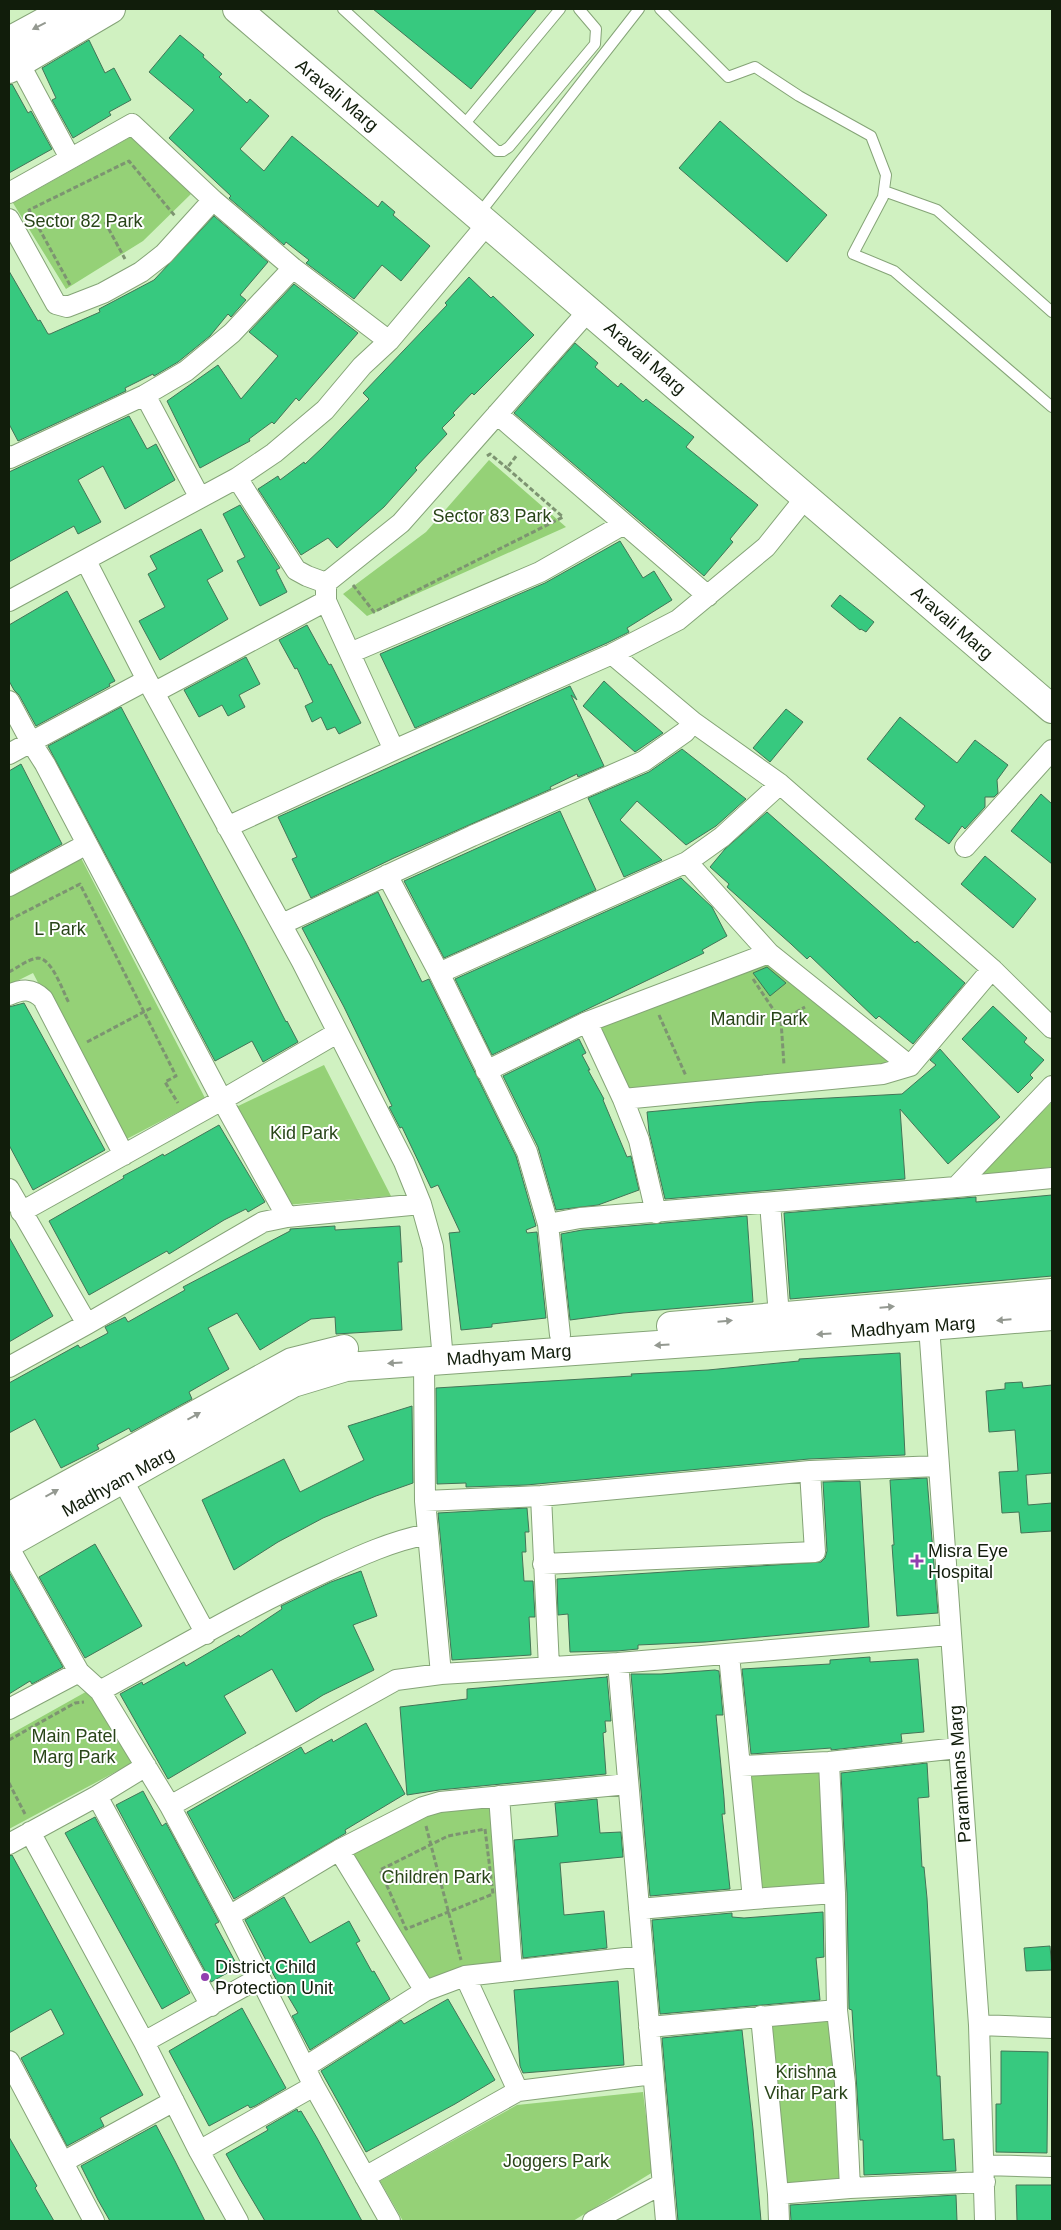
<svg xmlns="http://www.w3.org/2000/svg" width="1061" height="2230" font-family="Arial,sans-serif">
  <rect width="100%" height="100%" fill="#d0f1c1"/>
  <!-- green -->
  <path fill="#95d177" d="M134,135L191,194L143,241L66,289L13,203Z
    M489,460L566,527L367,616L343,594L426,532Z
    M81,858L205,1098L121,1142L33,973L9,985V896Z
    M769,953L910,1066L623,1099L587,1022Z
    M324,1065L391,1196L286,1205L234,1108Z
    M1052,1102V1167L978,1176Z
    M91,1689L136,1761L9,1829V1735Z
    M829,1762L831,1892L752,1896L741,1772Z
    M499,1796L512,1971L425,1991L339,1850L423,1807Z
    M831,2019L842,2180L783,2184L771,2023Z
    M643,2092L653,2172L573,2221H403L380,2181L517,2105Z"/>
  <!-- building -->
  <path fill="#37c97f" stroke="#437557" d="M373,9H537L471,89Z
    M180,35L204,55L203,57L222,74L219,77L247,103L250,99L269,116L240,149L264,171L292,136L378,207L382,201L395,212L393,215L430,246L401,281L382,265L354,299L306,263L309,260L286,242L284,245L229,198L231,196L169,138L194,110L149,72Z
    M89,40L105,73L114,68L131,100L109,112L111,115L73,138L52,100L56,98L42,68Z
    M12,84L28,113L31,111L52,149L9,173V85Z
    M720,121L827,215L787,262L679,168Z
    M214,216L268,262L240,295L246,300L231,317L228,314L210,336L178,362L154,376L153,374L125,388L126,391L18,441L9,424V271L38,321L40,320L48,334H50L100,312L99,309L154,280Z
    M469,277L491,298L493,296L534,335L474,395L472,393L453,413L455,415L442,428L447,434L415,468L417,470L384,507L337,548L328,538L301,555L258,489L278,476L280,480L304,462L305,464L323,447L369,399L363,393L447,305L445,303Z
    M294,284L358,333L299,401L296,398L274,424L272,422L249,439L250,441L200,468L167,401L218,365L241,399L278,356L249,332Z
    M575,343L598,363L595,367L618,387L621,383L643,402L646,399L694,437L686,447L758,505L730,539L733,542L704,576L514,413Z
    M129,416L147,449L156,444L175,480L125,509L103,466L78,480L101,522L78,534L74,526L9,562V472Z
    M240,505L280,568L276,570L287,592L260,606L237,561L245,557L223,514Z
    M201,529L223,571L207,580L228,619L160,660L139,621L165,607L148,574L157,569L150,556Z
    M620,541L643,578L654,571L672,600L627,628L629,632L607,643L415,728L380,654L545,583Z
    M67,591L115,681L109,684L110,686L36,726L19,695L14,690L9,681V625Z
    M840,595L874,622L866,632L861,629L860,630L831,606Z
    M307,625L329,665L331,664L361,723L339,734L335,727L327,730L321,717L312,722L305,706L313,702L297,668L295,669L279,640Z
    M246,657L260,684L239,695L245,707L228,716L222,705L199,717L184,690Z
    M604,681L619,695L663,733L635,752L583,706Z
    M570,686L577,700L571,695L604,766L578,777L577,774L550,787L551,789L394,858L311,898L292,859L297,857L278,817Z
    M121,707L245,941L286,1022L287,1021L298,1042L263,1062L252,1041L215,1061L48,746Z
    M786,709L803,722L770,762L753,748Z
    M900,717L957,763L975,740L1008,765L997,780L998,793L994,797H985V807L965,829L962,826L949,844L915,819L925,806L867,759Z
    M682,749L746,799L716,826L686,845L637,801L620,820L662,860L624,877L588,798L649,772Z
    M21,764L62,844L9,873V771Z
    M1041,794L1052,804V864L1011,831Z
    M560,811L596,890L444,958L404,881Z
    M767,812L915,943L917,941L965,983L913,1044L879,1016L876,1019L810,956L807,959L791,944L727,887L729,884L710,867L725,849Z
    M985,856L1036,899L1013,928L961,884Z
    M681,878L712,907L727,936L702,950L704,953L492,1055L455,979Z
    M378,892L422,982L429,979L516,1156L536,1226L526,1230L527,1233L537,1232L546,1318L492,1324V1327L461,1330L449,1233L460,1232L438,1185L431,1188L402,1127L400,1128L389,1107L392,1106L344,1007L302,928Z
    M767,967L786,983L770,996L753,973Z
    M24,1003L105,1150L33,1190L9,1145V1007Z
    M993,1006L1027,1038L1024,1042L1044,1060L1030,1075L1033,1078L1018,1093L962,1039Z
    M579,1039L586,1053L582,1055L590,1070H588L604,1099L603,1100L627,1157L631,1156L639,1190L598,1205L556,1210L538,1147L503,1076Z
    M940,1049L1000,1117L948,1164L900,1109L905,1179L665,1199L649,1132L647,1112L756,1102L902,1094L936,1065L930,1060Z
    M219,1125L265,1202L248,1212L246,1209L224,1220L169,1254L167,1251L89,1295L49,1221L124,1178L123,1176L140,1167L163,1154L164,1156Z
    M1052,1195V1276L790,1299L784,1213L976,1197V1202Z
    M747,1216L753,1302L623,1313L570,1320L561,1234L582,1230Z
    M335,1226V1230L400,1226L402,1262H398L402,1330L336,1334L335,1317L311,1319L260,1350L237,1313L208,1328L229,1369L189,1392L192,1399L131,1432L129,1428L97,1445L99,1449L61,1468L35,1419L9,1433V1383L78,1345L80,1348L108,1333L105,1327L125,1317L128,1322L185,1290L183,1287L290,1231V1229Z
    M9,1237L53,1316L9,1342Z
    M900,1353L905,1455L809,1459L526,1485L466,1487V1483L437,1484L436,1388L632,1376L631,1374L708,1370L799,1361V1359Z
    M1022,1382L1023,1388L1052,1385V1473L1026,1475L1028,1505L1052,1503V1531L1021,1533L1019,1512L1002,1513L999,1472L1018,1471L1015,1430L989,1432L986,1391L1005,1389V1383Z
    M412,1406L413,1483L376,1496L323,1518L278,1542L234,1570L202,1500L284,1459L300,1492L364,1460L348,1426Z
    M927,1478L938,1613L897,1616L892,1545H894L890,1480Z
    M860,1481L869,1627L705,1642L638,1645V1649L617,1651L570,1652L568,1614L558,1615L557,1579L821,1562L825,1558L827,1551L823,1482Z
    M527,1508L529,1532H525L526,1552H522L524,1581H533L535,1617H529L531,1655L452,1660L438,1513Z
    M95,1544L142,1626L85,1658L39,1577Z
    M361,1571L377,1616L353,1625L374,1670L323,1695L296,1712L272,1669L224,1696L246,1733L168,1779L120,1694L142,1682L143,1685L184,1662L186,1666L239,1635L240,1637L282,1609L281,1606L331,1582Z
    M9,1572L63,1667L32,1684L30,1681L9,1694Z
    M870,1657V1662L918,1659L924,1732L901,1734L902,1742L831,1750V1748L751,1754L742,1669L830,1664V1660Z
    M715,1670L719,1671L723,1715H716L724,1798L725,1814H722L730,1889L650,1896L631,1674H661Z
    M607,1676L611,1721H605L606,1732L603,1733L606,1774L439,1790L407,1795L400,1707L467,1699V1689L607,1677Z
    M366,1723L405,1794L345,1830L346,1833L234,1899L187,1812L301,1747L305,1754L332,1739L333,1742Z
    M927,1763L929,1797L918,1798L922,1867H924L927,1898L937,2076H940L943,2140L954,2139L956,2171L864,2175L863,2140H860L852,2010L849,2009L847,1893L841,1773Z
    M143,1791L162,1826L166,1823L219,1922L215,1924L238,1967L211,1982L116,1805Z
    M597,1799L600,1833L621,1832L623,1857L560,1863L564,1915L604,1911L607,1948L523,1958L514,1840L558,1836L555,1803Z
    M95,1817L190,1993L162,2009L65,1833Z
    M12,1855L143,2095L100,2118L104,2126L67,2146L21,2058L64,2034L51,2009L9,2033V1856Z
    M284,1897L310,1943L349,1921L360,1941L356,1943L372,1972L374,1971L390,1999L310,2050L292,2016L298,2013L282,1986L280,1987L245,1920Z
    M823,1912L824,1957L816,1958L820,2000L660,2014L652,1920L732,1913V1917L744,1918Z
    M1050,1946L1052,1970L1026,1971L1024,1948Z
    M618,1981L624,2065L523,2073L520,2066L514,1990Z
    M448,1999L495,2080L455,2104L366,2152L321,2071L401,2020L404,2024Z
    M242,2008L286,2088L255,2106L250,2108L248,2105L209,2126L169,2051Z
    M742,2030L753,2129L761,2221H678L662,2038Z
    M1001,2051L1048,2052L1047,2153L996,2152V2104H1001Z
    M297,2109L298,2112L301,2111L317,2138L362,2221H265L240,2179L226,2154L268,2130L266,2127Z
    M156,2125L175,2161L205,2221H110L98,2200L81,2166Z
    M9,2137L37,2186L35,2188L54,2221H9Z
    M1016,2185H1052V2221H1017Z
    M956,2195L957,2221H791L790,2205Z"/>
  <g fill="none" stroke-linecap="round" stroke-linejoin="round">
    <!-- lane casing -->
    <g stroke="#85a477" stroke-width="12">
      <path id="lane" d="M343,9L497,151H503L509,147L595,44L596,29L579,9
        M660,9L728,77L755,67L799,96L871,136L886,175L883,197L853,254L894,271L1052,407
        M467,121L560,9
        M884,191L937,210L1052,312
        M479,214L639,9"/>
    </g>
    <!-- street casing -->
    <g stroke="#85a477" stroke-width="22">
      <path id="street" d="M19,63L70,158
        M9,193L132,124L213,200L293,268L389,341
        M9,219L56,304L67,307L103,293L141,272L164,254L213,200
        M497,414L708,596
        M9,456L10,458L145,395
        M237,478L296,570L307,576L326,583L401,523L589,310
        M200,498L145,395L186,371L232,333L293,268
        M86,561L147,680L302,962L404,1162L421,1204L433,1247L443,1360
        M326,587V601L394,750
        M9,601L237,478L274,453L325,410L362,366L389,341L488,223
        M350,653L540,572L624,524
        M612,654L693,722L780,784L992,969L1052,1028
        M147,680L31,742L45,764L222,1100L287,1217
        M155,692L326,601
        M9,701L31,742L9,754
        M227,827L394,750L612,654L678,620L766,547L806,497
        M965,847L1052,750
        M687,862L769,953L910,1066
        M387,875L439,973L527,1152L548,1224L560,1335
        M9,886L87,844
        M282,924L472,836L644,761L685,732L693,722
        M439,973L687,862L722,837L780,784
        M9,995C22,989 32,988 43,999L124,1155
        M587,1022L623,1099L639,1140L656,1213
        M486,1071L587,1022L769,953
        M623,1099L883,1074L910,1066L992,969
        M956,1187L1052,1178
        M9,1189L87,1324
        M770,1203L779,1316
        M21,1212L222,1100L337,1033
        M548,1224L580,1218L956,1187L1052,1086
        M929,1326L979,2025L985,2221
        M424,1361L425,1501L441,1674
        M9,1367L87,1324L263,1222L287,1217L421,1204
        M122,1479L206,1634
        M541,1496L549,1667
        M425,1501L541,1496L810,1471L939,1466
        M9,1548L79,1672L100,1691L170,1806L229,1916L314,2086L390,2221
        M543,1564L815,1552L810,1471
        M729,1655L753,1899L835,1893L837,2010L845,2083L850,2188L985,2182
        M618,1663L666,2221
        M100,1691C175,1650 248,1607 325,1572C359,1556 392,1541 428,1534
        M9,1709L79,1672
        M829,1762L835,1893
        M741,1766L829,1762L958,1748
        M97,1796L211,2006
        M499,1796L512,1971
        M170,1806L396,1680L441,1674L618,1663L950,1635
        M30,1832L144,2042L199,2151L238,2221
        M9,1844L97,1796L146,1766
        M339,1850L425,1991
        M639,1909L753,1899
        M229,1916L339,1850L423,1807L440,1802L628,1784
        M465,1976L518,2091
        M761,2016L778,2194
        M979,2025L1052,2028
        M649,2027L837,2010
        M144,2042L259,1978
        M9,2061L94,2221
        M305,2067L425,1991L465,1976L643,1956
        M199,2151L314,2086
        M63,2162L174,2101
        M984,2165L1052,2167
        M365,2177L518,2091L653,2074
        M593,2221L662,2184
        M779,2221L778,2194L850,2188"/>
    </g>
    <!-- secondary casing -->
    <g stroke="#85a477" stroke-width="30">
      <path id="secondary" d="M237,9L1052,709
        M9,69L111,9
        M671,1326L1052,1293
        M9,1517L292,1362L344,1349
        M9,1543L293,1383L346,1367L929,1326L1052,1316"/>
    </g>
    <!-- highway casing -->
    <g stroke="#85a477" stroke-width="30">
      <path id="highway" d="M9,41L68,9"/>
    </g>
    <!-- path -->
    <path stroke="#7d9471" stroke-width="3" stroke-dasharray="5 2.5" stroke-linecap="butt" d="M105,222L125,259
      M70,285L29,210L129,161L175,216
      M487,456L490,454L507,468
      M353,585L374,612L563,517L507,468L517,455
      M9,920L80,884L176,1076L165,1082L178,1103
      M9,972C17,968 28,959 38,958C52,958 63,992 69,1003
      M753,979L781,1021L805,1007
      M659,1015L686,1076
      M781,1021L784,1065
      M87,1042L153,1007
      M9,1740L75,1703L84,1702
      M9,1783L25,1814
      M426,1826L461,1960
      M485,1829L493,1894L406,1929L380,1870L448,1836Z"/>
    <!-- lane -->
    <use href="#lane" stroke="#fff" stroke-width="10"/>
    <!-- street -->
    <use href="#street" stroke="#fff" stroke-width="20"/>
    <!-- secondary -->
    <use href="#secondary" stroke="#fff" stroke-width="28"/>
    <!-- highway -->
    <use href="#highway" stroke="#fff" stroke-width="28"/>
  </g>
  <!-- one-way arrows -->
  <defs><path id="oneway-solid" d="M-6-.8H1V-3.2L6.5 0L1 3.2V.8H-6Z" transform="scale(1.25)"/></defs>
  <g fill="#949991">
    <use href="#oneway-solid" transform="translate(39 26) rotate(153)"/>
    <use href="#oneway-solid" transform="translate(887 1307) rotate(-5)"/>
    <use href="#oneway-solid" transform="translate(1004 1320) rotate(175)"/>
    <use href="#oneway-solid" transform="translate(725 1321) rotate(-5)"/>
    <use href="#oneway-solid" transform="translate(824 1334) rotate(176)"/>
    <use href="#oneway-solid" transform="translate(662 1345) rotate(176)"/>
    <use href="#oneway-solid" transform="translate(395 1363) rotate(176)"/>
    <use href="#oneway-solid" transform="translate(194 1416) rotate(-29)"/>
    <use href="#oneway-solid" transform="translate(52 1493) rotate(-29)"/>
  </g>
  <!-- markers -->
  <g fill="#9140af" stroke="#fff" stroke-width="2">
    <path d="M914.5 1553.5h5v5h5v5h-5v5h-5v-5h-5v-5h5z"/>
    <circle cx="205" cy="1977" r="5"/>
  </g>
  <g text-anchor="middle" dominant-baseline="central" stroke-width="4" stroke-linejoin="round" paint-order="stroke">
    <!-- street labels -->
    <g font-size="18" fill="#111d0b" stroke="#fff">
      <text transform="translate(337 95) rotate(40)">Aravali Marg</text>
      <text transform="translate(645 358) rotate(41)">Aravali Marg</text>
      <text transform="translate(952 623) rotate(41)">Aravali Marg</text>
      <text transform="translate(913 1327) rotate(-4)">Madhyam Marg</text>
      <text transform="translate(509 1355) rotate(-4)">Madhyam Marg</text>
      <text transform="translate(118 1482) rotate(-29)">Madhyam Marg</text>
      <text transform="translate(960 1774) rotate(-94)">Paramhans Marg</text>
    </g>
    <!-- park labels -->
    <g font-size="18" fill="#294519" stroke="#fff">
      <text x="83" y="221">Sector 82 Park</text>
      <text x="492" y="516">Sector 83 Park</text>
      <text x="60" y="929">L Park</text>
      <text x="759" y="1019">Mandir Park</text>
      <text x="304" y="1133">Kid Park</text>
      <text x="74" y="1736">Main Patel<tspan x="74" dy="21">Marg Park</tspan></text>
      <text x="436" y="1877">Children Park</text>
      <text x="806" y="2072">Krishna<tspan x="806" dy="21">Vihar Park</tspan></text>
      <text x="556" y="2161">Joggers Park</text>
    </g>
    <!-- poi labels -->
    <g font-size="18" fill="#111d0b" stroke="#fff" text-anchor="start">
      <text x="928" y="1551">Misra Eye<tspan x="928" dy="21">Hospital</tspan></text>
      <text x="215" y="1967">District Child<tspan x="215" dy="21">Protection Unit</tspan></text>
    </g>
  </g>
  <!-- border -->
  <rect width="1061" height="2230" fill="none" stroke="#111d0b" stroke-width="20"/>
</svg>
